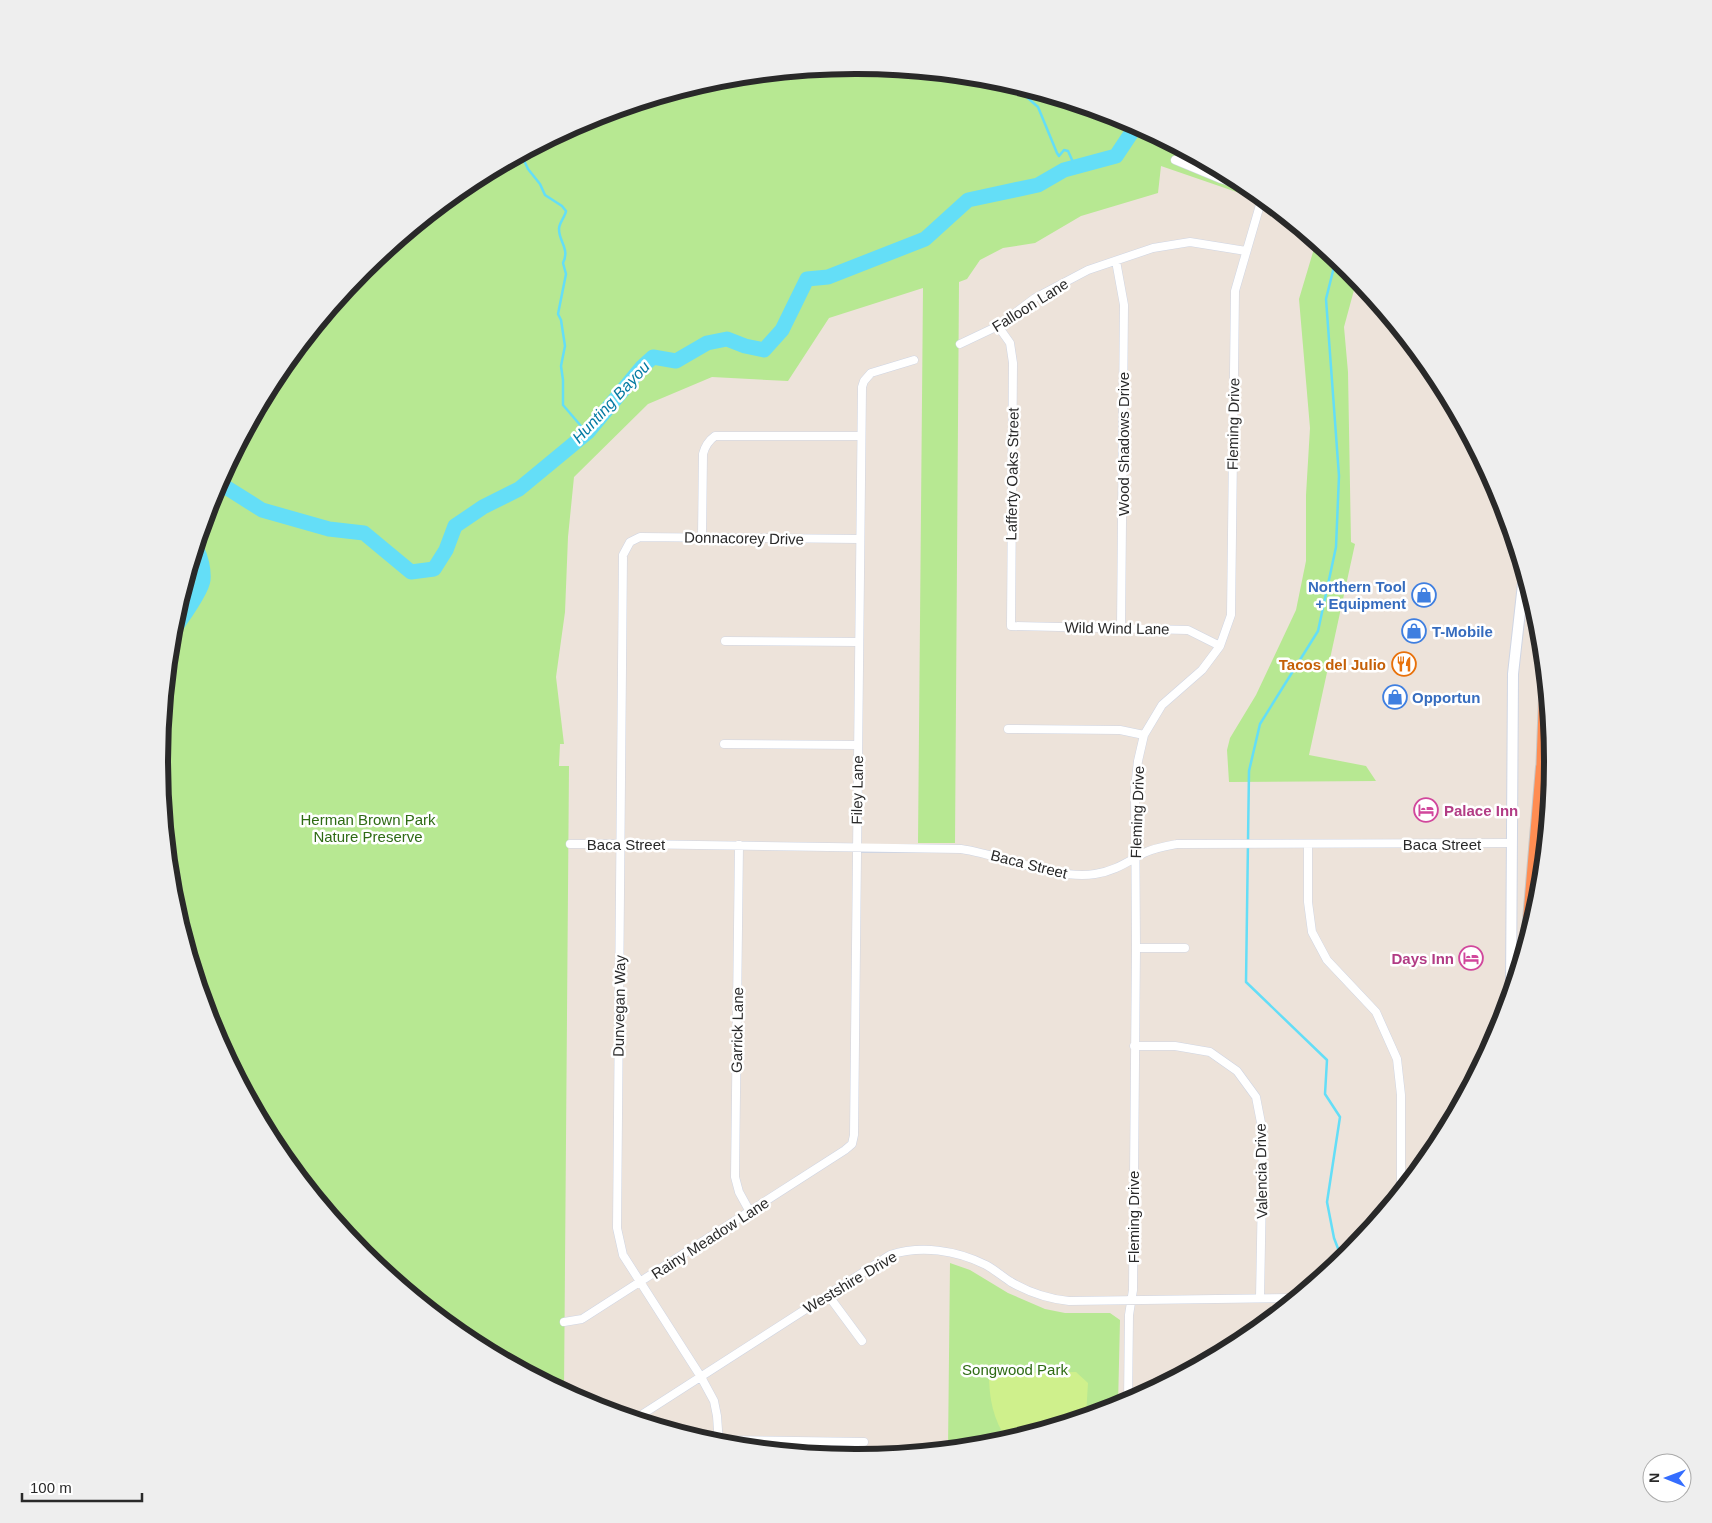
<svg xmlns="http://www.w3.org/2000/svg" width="1712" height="1523" font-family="Helvetica,sans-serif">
  <rect width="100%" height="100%" fill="#ede3da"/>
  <!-- green -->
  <path fill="#b7e892" d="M856,65L992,78L1123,118L1243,183L1252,190L1251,197L1161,166L1158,193L1081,216L1035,243L1003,248L980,260L967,279L959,282L955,843H918L923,288L829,318L788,381L712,377L648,404L574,477L568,537L565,612L556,677L564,744H560L559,766H569L564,1391L469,1340L363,1254L277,1148L212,1028L173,897L160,761L173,625L213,495L277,374L364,269L469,182L590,118L720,78Z
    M1316,242L1349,269L1357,279L1344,327L1348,372L1351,542L1355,544L1309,755L1366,766L1376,781L1229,782L1227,750L1230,738L1256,695L1296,610L1306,561V495L1310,428L1299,299Z
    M950,1263L970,1270L1008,1293L1045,1309L1065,1313H1110L1120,1320L1118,1406L992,1445L948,1449Z"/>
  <!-- pitch -->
  <path fill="#cff08c" d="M1076,1372L1088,1383L1086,1416L1007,1440C993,1419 989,1398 989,1374Z"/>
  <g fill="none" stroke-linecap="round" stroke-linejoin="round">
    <!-- stream -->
    <path stroke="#64def7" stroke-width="2.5" d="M1013,85L1038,107L1057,153L1059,156L1064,150L1068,151L1073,162L1077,167
      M521,154L528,169L540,184L545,195L562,206L566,211C565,217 559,223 559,229C559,242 570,249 563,263L566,274L558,314L561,320L565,346L561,366L563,380V405L581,426L588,432
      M1336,259L1326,299L1339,476L1336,547L1318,631L1260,724L1249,771L1246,982L1327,1060L1325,1094L1340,1117L1327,1202L1334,1238L1342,1259"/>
    <!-- river -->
    <path stroke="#64def7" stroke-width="15" d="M217,486H224L262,510L329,529L364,533L411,572L434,569L446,550L455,526L483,507L519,489L588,432L642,367L653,357L676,361L707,343L727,339L745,346L764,350L782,330L807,279L828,277L925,239L968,200L1038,185L1064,170L1116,156L1132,132L1134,124
      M172,632C180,621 202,591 203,580C204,570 201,557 196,548"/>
    <!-- street casing -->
    <g stroke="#cfd5e3" stroke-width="9">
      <path id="street" d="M1175,160L1221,179L1250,188
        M1116,261L1124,305L1121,628
        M998,326L1010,343L1013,363L1011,626L1188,630L1220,646
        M960,344L998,326L1035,298L1088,270L1153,248L1190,242L1246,251
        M702,537L703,454C705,446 708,441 715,436H861
        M725,641L858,642
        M1008,729L1120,730L1144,735
        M724,744L858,745
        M570,844H631L961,849C1003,855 1055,880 1095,874C1115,871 1127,862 1144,853C1154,848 1166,846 1177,844L1512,843
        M1308,844V902L1312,932L1327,960L1376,1012L1397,1059L1401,1095V1190
        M739,845L735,1177L739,1192L750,1212
        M1136,948H1185
        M1134,1046H1175L1210,1052L1237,1071L1256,1097L1263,1133L1260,1298
        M828,1295L862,1341
        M564,1322L582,1319L845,1150L852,1144L854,1135L862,387L864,381L871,373L914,360
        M1128,1402L1129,1315L1133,1290L1136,948L1135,788L1138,761L1144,735L1162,705L1202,670L1220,646L1231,615L1235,291L1262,198
        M635,1419L890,1255C921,1245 956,1250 986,1265C995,1270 1003,1277 1011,1282C1030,1293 1049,1299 1069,1301L1295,1298
        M719,1440L864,1442
        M719,1444L717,1416L714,1401L701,1377L623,1255L617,1228L623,555L630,542L640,537L859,539"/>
    </g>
    <!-- secondary casing -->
    <g stroke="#cfd5e3" stroke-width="12">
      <path id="secondary" d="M1511,989L1513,674L1524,575"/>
    </g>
    <!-- highway casing -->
    <g stroke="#c7c7c7" stroke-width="16">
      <path id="highway" d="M1543,777L1546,697
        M1529,932L1543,767"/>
    </g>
    <!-- street -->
    <use href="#street" stroke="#fff" stroke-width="8"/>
    <!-- secondary -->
    <use href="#secondary" stroke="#fff" stroke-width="10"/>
    <!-- highway -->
    <use href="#highway" stroke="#ff8d52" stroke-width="14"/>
  </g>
  <!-- icons -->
  <defs>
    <g id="shop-ring" transform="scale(1.25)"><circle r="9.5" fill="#fff" stroke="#3f7fe0" stroke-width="1.5"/><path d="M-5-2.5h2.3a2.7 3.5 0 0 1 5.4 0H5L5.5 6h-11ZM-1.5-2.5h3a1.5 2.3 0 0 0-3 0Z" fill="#3f7fe0"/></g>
    <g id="restaurant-ring" transform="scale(1.25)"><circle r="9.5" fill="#fff" stroke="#e8710a" stroke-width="1.5"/><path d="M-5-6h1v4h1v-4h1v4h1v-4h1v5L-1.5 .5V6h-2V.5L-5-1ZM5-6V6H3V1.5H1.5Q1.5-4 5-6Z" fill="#e8710a"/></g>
    <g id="hotel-ring" transform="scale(1.25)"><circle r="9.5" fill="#fff" stroke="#d1479c" stroke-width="1.5"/><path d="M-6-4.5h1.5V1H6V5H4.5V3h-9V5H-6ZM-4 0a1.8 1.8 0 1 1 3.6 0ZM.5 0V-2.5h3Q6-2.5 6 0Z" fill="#d1479c"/></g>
  </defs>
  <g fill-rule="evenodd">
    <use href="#shop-ring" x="1424" y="595"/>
    <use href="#shop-ring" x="1414" y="631"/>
    <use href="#restaurant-ring" x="1404" y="664"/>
    <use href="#shop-ring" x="1395" y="697"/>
    <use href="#hotel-ring" x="1426" y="810"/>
    <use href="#hotel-ring" x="1471" y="958"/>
  </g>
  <g text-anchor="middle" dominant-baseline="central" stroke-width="5" stroke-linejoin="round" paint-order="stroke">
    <!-- street labels -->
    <g font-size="15" fill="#292929" stroke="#fff">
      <text transform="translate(1030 305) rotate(-32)">Falloon Lane</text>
      <text transform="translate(1233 424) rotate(-89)">Fleming Drive</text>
      <text transform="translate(1123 444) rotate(-90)">Wood Shadows Drive</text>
      <text transform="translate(1012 474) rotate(-89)">Lafferty Oaks Street</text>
      <text transform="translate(744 538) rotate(1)">Donnacorey Drive</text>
      <text transform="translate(1117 628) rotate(1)">Wild Wind Lane</text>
      <text transform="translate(857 790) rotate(-89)">Filey Lane</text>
      <text transform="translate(1137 812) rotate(-88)">Fleming Drive</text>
      <text x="626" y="844">Baca Street</text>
      <text x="1442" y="844">Baca Street</text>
      <text transform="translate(1029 864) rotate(14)">Baca Street</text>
      <text transform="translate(619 1006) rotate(-89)">Dunvegan Way</text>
      <text transform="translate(737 1030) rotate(-89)">Garrick Lane</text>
      <text transform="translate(1261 1171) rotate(-91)">Valencia Drive</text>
      <text transform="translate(1133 1217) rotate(-90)">Fleming Drive</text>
      <text transform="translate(710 1238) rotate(-33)">Rainy Meadow Lane</text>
      <text transform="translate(850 1282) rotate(-31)">Westshire Drive</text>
    </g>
    <!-- shop labels -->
    <g font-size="15" font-weight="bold" fill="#366cbe" stroke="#fff" text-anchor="start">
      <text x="1406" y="586" text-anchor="end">Northern Tool<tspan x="1406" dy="17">+ Equipment</tspan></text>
      <text x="1432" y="631">T-Mobile</text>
      <text x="1412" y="697">Opportun</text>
    </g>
    <!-- food labels -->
    <g font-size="15" font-weight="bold" fill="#c56008" stroke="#fff" text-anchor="end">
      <text x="1386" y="664">Tacos del Julio</text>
    </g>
    <!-- hotel labels -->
    <g font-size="15" font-weight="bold" fill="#b23c85" stroke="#fff" text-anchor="start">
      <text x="1444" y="810">Palace Inn</text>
      <text x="1454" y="958" text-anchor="end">Days Inn</text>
    </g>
    <!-- park labels -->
    <g font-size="15" fill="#2e6b14" stroke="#fff">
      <text x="368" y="819">Herman Brown Park<tspan x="368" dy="17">Nature Preserve</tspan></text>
      <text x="1015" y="1369">Songwood Park</text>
    </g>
    <!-- water labels -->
    <g font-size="16" font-style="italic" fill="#047aa3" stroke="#fff">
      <text transform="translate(611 402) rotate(-47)">Hunting Bayou</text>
    </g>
  </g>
  <!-- crop -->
  <path d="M0 0H1712V1523H0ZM855 74H857A687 687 0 0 1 1544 761V762A687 687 0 0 1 857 1449H855A687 687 0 0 1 168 762V761A687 687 0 0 1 855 74Z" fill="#eee" fill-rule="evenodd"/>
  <path fill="none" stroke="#292929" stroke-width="6" d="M855 74H857A687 687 0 0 1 1544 761V762A687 687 0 0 1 857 1449H855A687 687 0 0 1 168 762V761A687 687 0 0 1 855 74Z"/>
  <!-- north arrow -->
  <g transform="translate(1667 1478) rotate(271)"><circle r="24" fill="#ffffff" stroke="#a9a9a9"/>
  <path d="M0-4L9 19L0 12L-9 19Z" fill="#346dff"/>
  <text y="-8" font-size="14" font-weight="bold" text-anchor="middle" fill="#292929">N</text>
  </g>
  <!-- scale -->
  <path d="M22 1493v8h120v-8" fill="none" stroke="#292929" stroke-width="2.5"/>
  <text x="30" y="1493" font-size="15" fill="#292929" stroke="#ffffff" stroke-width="4" paint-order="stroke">100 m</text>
</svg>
